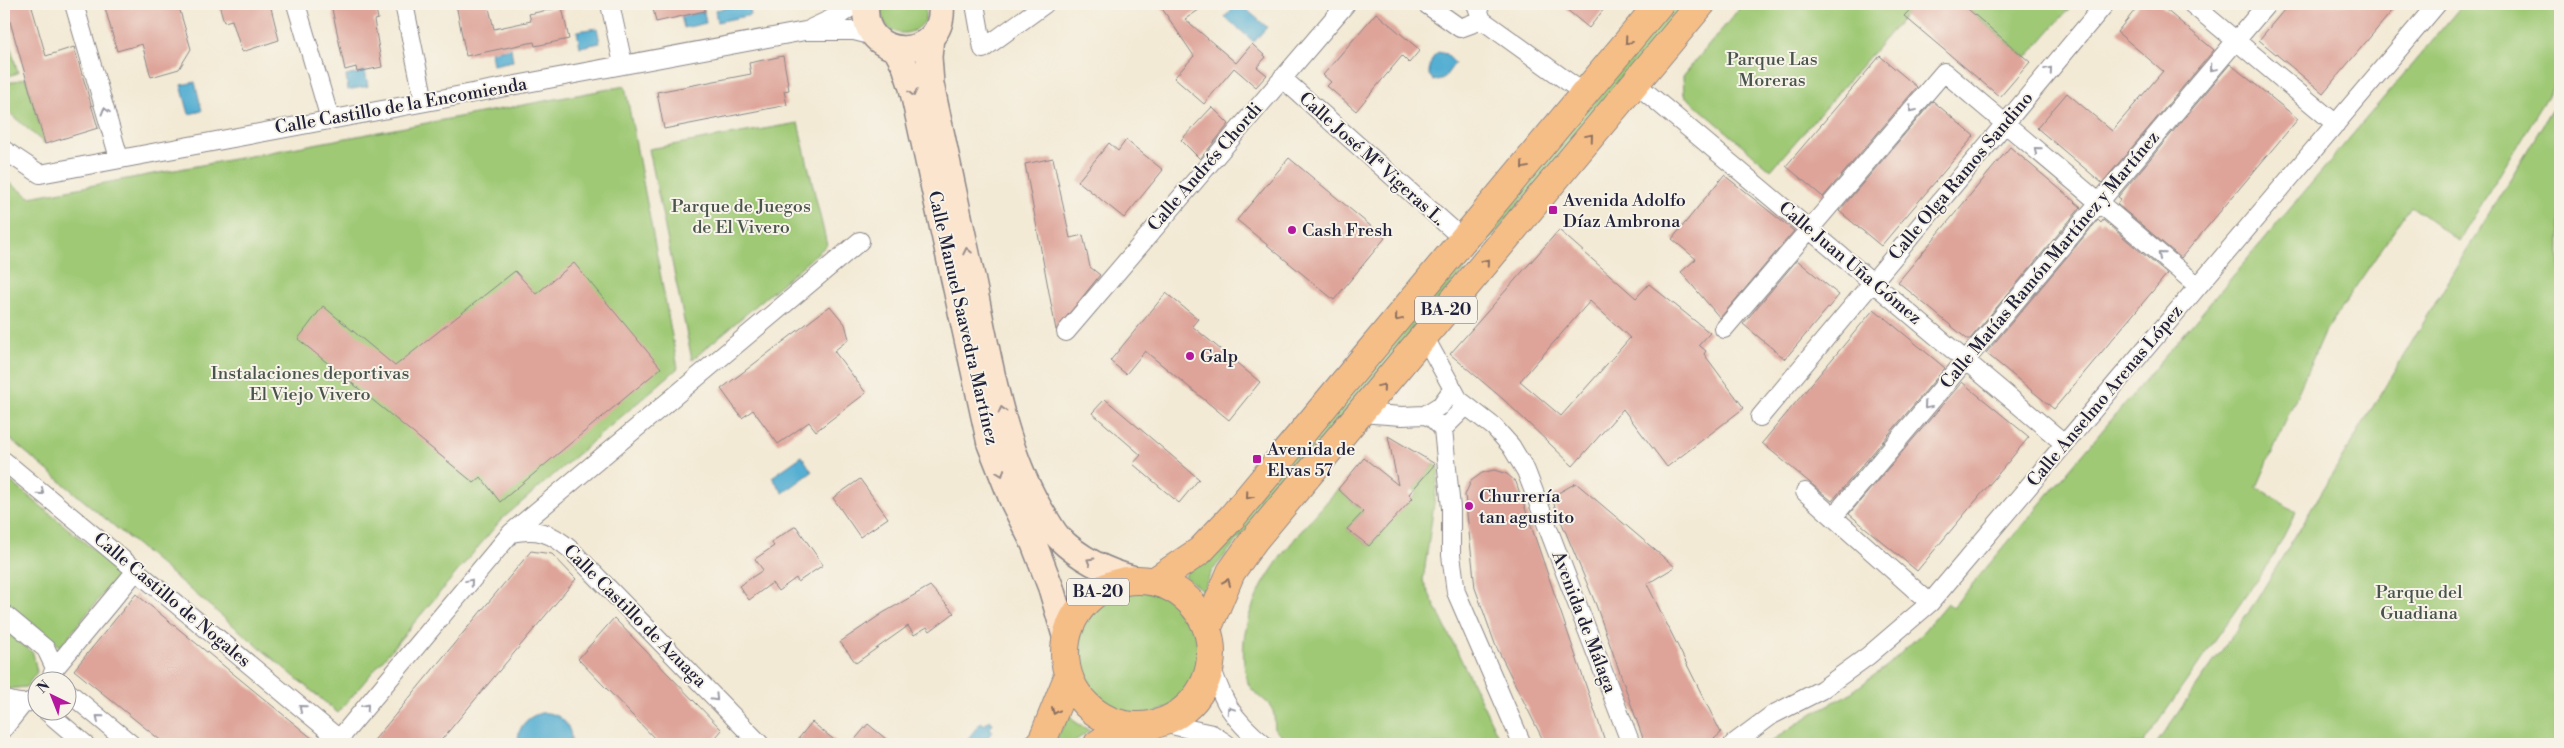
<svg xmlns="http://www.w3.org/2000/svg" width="2564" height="748" font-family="'Libre Bodoni',serif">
  <rect width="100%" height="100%" fill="#f7f3e8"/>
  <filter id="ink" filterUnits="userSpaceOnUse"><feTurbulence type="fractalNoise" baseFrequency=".02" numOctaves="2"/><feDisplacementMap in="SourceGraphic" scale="10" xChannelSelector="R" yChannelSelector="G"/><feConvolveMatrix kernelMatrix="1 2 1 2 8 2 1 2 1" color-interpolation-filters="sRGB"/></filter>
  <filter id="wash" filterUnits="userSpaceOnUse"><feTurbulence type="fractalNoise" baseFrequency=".0096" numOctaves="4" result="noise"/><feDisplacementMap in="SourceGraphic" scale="20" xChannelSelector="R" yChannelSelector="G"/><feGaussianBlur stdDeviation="1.12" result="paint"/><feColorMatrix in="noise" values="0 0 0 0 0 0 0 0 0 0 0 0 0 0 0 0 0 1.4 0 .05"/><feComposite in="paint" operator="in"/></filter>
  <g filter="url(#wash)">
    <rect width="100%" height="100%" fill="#f3ead5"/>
    <!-- green -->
    <path fill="#9fc975" stroke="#607658" d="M883,4H926L925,21C908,44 876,32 883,4Z
      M1670,4H1687L1212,571L1203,591L1184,576Z
      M1743,4H1915L1771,170L1684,95L1683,76Z
      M1962,4H2073L2026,58Z
      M2463,4H2560V76L2459,241L2411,206L2324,333L2257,487L2296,512L2274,555L2143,744H1767L1813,713L1849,694L1888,665L1921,634L1947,603L1953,607Z
      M4,23L18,73L4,77Z
      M26,78L45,144L4,108V84Z
      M625,86L678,368L501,520L338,713L4,434V179L30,197Z
      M2560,96V744H2156L2253,606Z
      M798,123L827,245L692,360L649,149Z
      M1435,464L1439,468L1423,581L1502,744H1291L1275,730C1274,724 1275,716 1273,711C1269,700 1252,694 1248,683C1225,606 1293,541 1338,489L1363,512L1347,529L1369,546L1417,493L1413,489Z
      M4,476L121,572L60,647L4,600Z
      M1076 653a62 62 0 1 1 124 0a62 62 0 1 1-124 0Z
      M4,629L33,653L37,672L26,687L7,689L4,686Z
      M1070,715L1074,721L1090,731L1070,744H1053Z"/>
    <!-- water -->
    <path fill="#54afd2" stroke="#3b6886" d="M749,4L751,15L717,22L715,10Z
      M1236,4H1240L1267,27L1254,42L1225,17Z
      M704,12L706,23L684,28L681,16Z
      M597,28L600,43L580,47L577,31Z
      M511,48L513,61L493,65L491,52Z
      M1438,52L1446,54L1455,63L1444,78L1434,81L1429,75C1429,66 1431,58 1438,52Z
      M365,71L368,86L348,90L346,76Z
      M195,82L202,111L189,114L181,85Z
      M802,456L812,472L783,493L772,477Z
      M541,713C560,711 573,726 571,744H518C517,728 526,717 541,713Z
      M989,720L993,723L990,728L993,731L982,744H970L966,741L981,722L985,725Z"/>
    <g id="blocks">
      <!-- building -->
      <path fill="#dea49a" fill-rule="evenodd" d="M5,4H31L46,56L74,47L98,128L45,144Z
        M104,4H178L191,49L179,69L151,77L142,44L117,51Z
        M219,4H270L279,40L242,52L232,20L224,22Z
        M331,4H375L378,19L374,20L382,67L357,72L356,67L345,70Z
        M456,4H488L494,29L531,21L529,14L562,7L569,39L535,46L534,42L466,56Z
        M652,4H704L705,11L656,22Z
        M1159,4H1208L1185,19L1236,63L1252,44L1266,57L1257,67L1267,75L1256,87L1234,68L1204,104L1174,78L1194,56Z
        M1560,4H1608L1589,28Z
        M1915,4H1962L2030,62L2000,97L1904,16Z
        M2140,4H2159L2214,50L2102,183L2037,128L2067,93L2112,131L2163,71L2117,32Z
        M2289,4H2398L2323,93L2259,40Z
        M1376,13L1420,50L1409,63L1402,56L1356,111L1327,86L1331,82L1323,75Z
        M783,56L789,90L784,91L787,105L664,129L657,92L751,74L749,63Z
        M1880,56L1917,87L1823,197L1786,166Z
        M2230,64L2298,119L2181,258L2117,204L2121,199L2118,197Z
        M1933,101L1974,136L1881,246L1839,211Z
        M1212,107L1229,124L1200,159L1181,140Z
        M1126,140L1163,170L1124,218L1078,181L1109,143L1118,151Z
        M2010,147L2081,207L1970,339H1967L1898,282Z
        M1053,158L1070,238L1083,235L1090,267L1100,275L1056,330L1025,164Z
        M1289,158L1385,238L1334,300L1237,220Z
        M1724,175L1794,231L1720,318L1681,272L1696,259L1672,239Z
        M2098,220L2101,223L2103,220L2167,274L2054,409L1986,353Z
        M1559,230L1636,298L1649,284L1710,333L1699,345L1706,351L1704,354L1744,408L1667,467L1623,409L1573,466L1503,399L1450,354ZM1590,301L1630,338L1561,416L1520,381Z
        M1797,260L1839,295L1785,359L1743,324Z
        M574,263L661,368L500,502L481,477L474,483L298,339L323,306L395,366L515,271L536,294Z
        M1166,293L1198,319L1192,326L1260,382L1229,420L1145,351L1126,374L1110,361Z
        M830,306L845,324L849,339L834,351L866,393L816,431L809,422L778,444L753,410L742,418L721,389Z
        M1874,309L1945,368L1832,501L1762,443Z
        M1962,382L2029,437L1917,571L1849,514Z
        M1105,399L1199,479L1179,503L1133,464L1141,455L1092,413Z
        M1388,436L1435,464L1409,494L1413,498L1369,546L1347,529L1363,512L1338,489L1364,458L1398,485Z
        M1494,470L1507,474L1516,482L1606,744H1545L1495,644L1475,588L1465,495L1471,481L1482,473Z
        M860,479L888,518L860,537L833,498Z
        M1576,483L1675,567L1647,584L1721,733L1708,744H1645L1596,605L1551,497Z
        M796,526L823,565L798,582L796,578L778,591L772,583L749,600L739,586L763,570L755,559L774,546L771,542Z
        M531,551L552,554L576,579L438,744H371Z
        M930,586L954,613L930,631L927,627L914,635L908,626L856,663L840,642L883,613Z
        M136,594L319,744H165L74,670Z
        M614,618L722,730L710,744H660L578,659Z
        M812,722L839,744H794Z
        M868,724L892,744H851Z"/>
    </g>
  </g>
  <g filter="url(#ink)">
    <use href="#blocks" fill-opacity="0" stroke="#8a8688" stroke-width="1"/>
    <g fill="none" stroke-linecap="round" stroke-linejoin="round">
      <!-- street casing -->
      <g stroke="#8a8688" stroke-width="20">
        <path id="street" d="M74,4L119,158
          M296,4L330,119
          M404,4L424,101
          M610,4L623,64
          M975,4L983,49L1045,4
          M1426,4L1460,28L1482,20
          M1476,4L1482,20
          M2192,4L2336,124
          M1482,20L1585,94
          M812,28L840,15L855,4
          M1282,78L1463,239
          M1635,83L2065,444
          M4,150L40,174L805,31H854L874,36
          M1724,329L1944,72L2198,286
          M1066,332L1346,4
          M1424,336L1459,400L1494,427L1511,446L1526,471L1631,744
          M1360,413L1402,416L1425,415L1432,418L1443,429L1451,508V555L1456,592L1522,744
          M1425,415L1441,405L1452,390
          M1760,417L2105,4
          M1443,429L1466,406
          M4,461L339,739
          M1805,492L1930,603
          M1833,517L2267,4
          M511,533L860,241
          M4,614L46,649L55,668L50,680
          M1211,666C1224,704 1232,718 1263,744
          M55,668L136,571
          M68,692L131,744
          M4,699C17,703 28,707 38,696
          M45,710L85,744
          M1162,723L1212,734L1227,744
          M4,728L23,704
          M335,744L511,533C538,528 550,532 571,550L760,744
          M1733,744L1772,715L1821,690L1868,656L1930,603L2437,4"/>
      </g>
      <!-- secondary casing -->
      <g stroke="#8a8688" stroke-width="28">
        <path id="secondary" d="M866,4C859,63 947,64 941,4
          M931,37L929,57L931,84C945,149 958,213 972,277C988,354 1003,454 1046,519C1050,525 1054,533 1059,538C1080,559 1107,572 1135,579
          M895,48L905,66L912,88L990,444L1013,502L1034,544L1051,588L1066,639"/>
      </g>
      <!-- highway casing -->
      <g stroke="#8a8688" stroke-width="30">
        <path id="highway" d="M1065 653a73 73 0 1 1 146 0a73 73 0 1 1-146 0Z
          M1155,581L1200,551L1232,517L1659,4
          M1208,627L1231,572L1254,540L1701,4
          M1039,744L1043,739L1068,677
          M1098,744L1125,726"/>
      </g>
      <!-- street -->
      <use href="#street" stroke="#fff" stroke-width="18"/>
      <!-- secondary -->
      <use href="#secondary" stroke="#fbe5cf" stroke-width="25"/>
      <!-- highway -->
      <use href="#highway" stroke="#f6be87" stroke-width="28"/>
    </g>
    <!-- one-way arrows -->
    <defs><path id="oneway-chevron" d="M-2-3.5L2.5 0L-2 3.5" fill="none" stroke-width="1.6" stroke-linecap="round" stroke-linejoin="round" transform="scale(1.25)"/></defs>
    <g stroke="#8c7061">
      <use href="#oneway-chevron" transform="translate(1628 41) rotate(130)"/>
      <use href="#oneway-chevron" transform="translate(1590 137) rotate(-50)"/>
      <use href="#oneway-chevron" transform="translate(1524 166) rotate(130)"/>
      <use href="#oneway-chevron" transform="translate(1486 262) rotate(-50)"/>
      <use href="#oneway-chevron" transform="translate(1398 318) rotate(130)"/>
      <use href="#oneway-chevron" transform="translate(1382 387) rotate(-50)"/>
      <use href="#oneway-chevron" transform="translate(1249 496) rotate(130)"/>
      <use href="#oneway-chevron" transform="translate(1227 582) rotate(-67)"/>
      <use href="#oneway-chevron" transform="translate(1055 711) rotate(113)"/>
    </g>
    <g stroke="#9c9ca7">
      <use href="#oneway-chevron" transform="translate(2213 68) rotate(130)"/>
      <use href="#oneway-chevron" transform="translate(2049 70) rotate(-50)"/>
      <use href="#oneway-chevron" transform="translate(1912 109) rotate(130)"/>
      <use href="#oneway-chevron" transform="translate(105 111) rotate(-106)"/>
      <use href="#oneway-chevron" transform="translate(2037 150) rotate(-140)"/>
      <use href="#oneway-chevron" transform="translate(2161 255) rotate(-140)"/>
      <use href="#oneway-chevron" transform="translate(1927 406) rotate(130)"/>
      <use href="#oneway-chevron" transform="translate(41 492) rotate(40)"/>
      <use href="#oneway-chevron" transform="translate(470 582) rotate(-50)"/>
      <use href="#oneway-chevron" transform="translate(715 698) rotate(46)"/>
      <use href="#oneway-chevron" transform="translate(366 707) rotate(-50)"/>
      <use href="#oneway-chevron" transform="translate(302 708) rotate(-140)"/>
      <use href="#oneway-chevron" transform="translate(1230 710) rotate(-124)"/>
      <use href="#oneway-chevron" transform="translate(99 718) rotate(-140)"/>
    </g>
    <g stroke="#998d8c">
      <use href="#oneway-chevron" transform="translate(913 93) rotate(77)"/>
      <use href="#oneway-chevron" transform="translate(967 251) rotate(-102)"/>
      <use href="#oneway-chevron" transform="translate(1002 410) rotate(-104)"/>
      <use href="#oneway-chevron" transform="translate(1001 473) rotate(69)"/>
      <use href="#oneway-chevron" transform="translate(1090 561) rotate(-149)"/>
    </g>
  </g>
  <!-- markers -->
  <g fill="#b5179e" stroke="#f7f3e8" stroke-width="2">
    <rect x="1548" y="205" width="10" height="10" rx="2.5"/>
    <circle cx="1292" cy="230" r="5"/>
    <circle cx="1190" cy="356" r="5"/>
    <rect x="1252" y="454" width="10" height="10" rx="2.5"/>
    <circle cx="1469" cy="506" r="5"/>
  </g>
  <g text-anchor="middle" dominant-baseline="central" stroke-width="4" stroke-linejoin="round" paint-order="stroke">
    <!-- shield labels -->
    <g fill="#f7f3e8" stroke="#62616f" stroke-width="1">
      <rect x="1415" y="296.5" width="62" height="27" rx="4"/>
      <rect x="1067" y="578.5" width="62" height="27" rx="4"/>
    </g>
    <g font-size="16" font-weight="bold" fill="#22223b">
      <text x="1446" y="310">BA-20</text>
      <text x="1098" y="592">BA-20</text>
    </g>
    <!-- park labels -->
    <g font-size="18" fill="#48544c" stroke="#f7f3e8">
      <text x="1772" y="59">Parque Las<tspan x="1772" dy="21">Moreras</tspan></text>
      <text x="741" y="206">Parque de Juegos<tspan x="741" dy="21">de El Vivero</tspan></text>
      <text x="310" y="373">Instalaciones deportivas<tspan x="310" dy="21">El Viejo Vivero</tspan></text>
      <text x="2419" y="592">Parque del<tspan x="2419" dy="21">Guadiana</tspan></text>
    </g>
    <!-- street labels -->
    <g font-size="18" fill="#22223b" stroke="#f7f3e8">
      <text transform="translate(401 106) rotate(-10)">Calle Castillo de la Encomienda</text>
      <text transform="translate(1372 159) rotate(42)">Calle José Mª Vigeras L.</text>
      <text transform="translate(1205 167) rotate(-49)">Calle Andrés Chordi</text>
      <text transform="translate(1961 176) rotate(-50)">Calle Olga Ramos Sandino</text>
      <text transform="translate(2050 260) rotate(-50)">Calle Matías Ramón Martínez y Martínez</text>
      <text transform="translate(1850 263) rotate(40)">Calle Juan Uña Gómez</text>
      <text transform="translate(963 318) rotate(77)">Calle Manuel Saavedra Martínez</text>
      <text transform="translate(2105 396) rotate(-50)">Calle Anselmo Arenas López</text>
      <text transform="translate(172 600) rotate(40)">Calle Castillo de Nogales</text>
      <text transform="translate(635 616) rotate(45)">Calle Castillo de Azuaga</text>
      <text transform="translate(1584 622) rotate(69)">Avenida de Málaga</text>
    </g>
    <!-- poi labels -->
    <g font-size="18" fill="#22223b" stroke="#f7f3e8" text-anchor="start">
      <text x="1563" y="200">Avenida Adolfo<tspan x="1563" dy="21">Díaz Ambrona</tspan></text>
      <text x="1302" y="230">Cash Fresh</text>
      <text x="1200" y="356">Galp</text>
      <text x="1267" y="449">Avenida de<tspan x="1267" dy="21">Elvas 57</tspan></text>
      <text x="1479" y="496">Churrería<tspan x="1479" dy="21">tan agustito</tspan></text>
    </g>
  </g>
  <!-- margin -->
  <rect width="2564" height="748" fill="none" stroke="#f7f3e8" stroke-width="20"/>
  <!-- north arrow -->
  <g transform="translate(52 696) rotate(317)"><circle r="24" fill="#f7f3e8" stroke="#a29fa3"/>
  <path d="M0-4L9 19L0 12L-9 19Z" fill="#b5179e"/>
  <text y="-8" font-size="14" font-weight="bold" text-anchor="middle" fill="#22223b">N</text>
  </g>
</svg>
